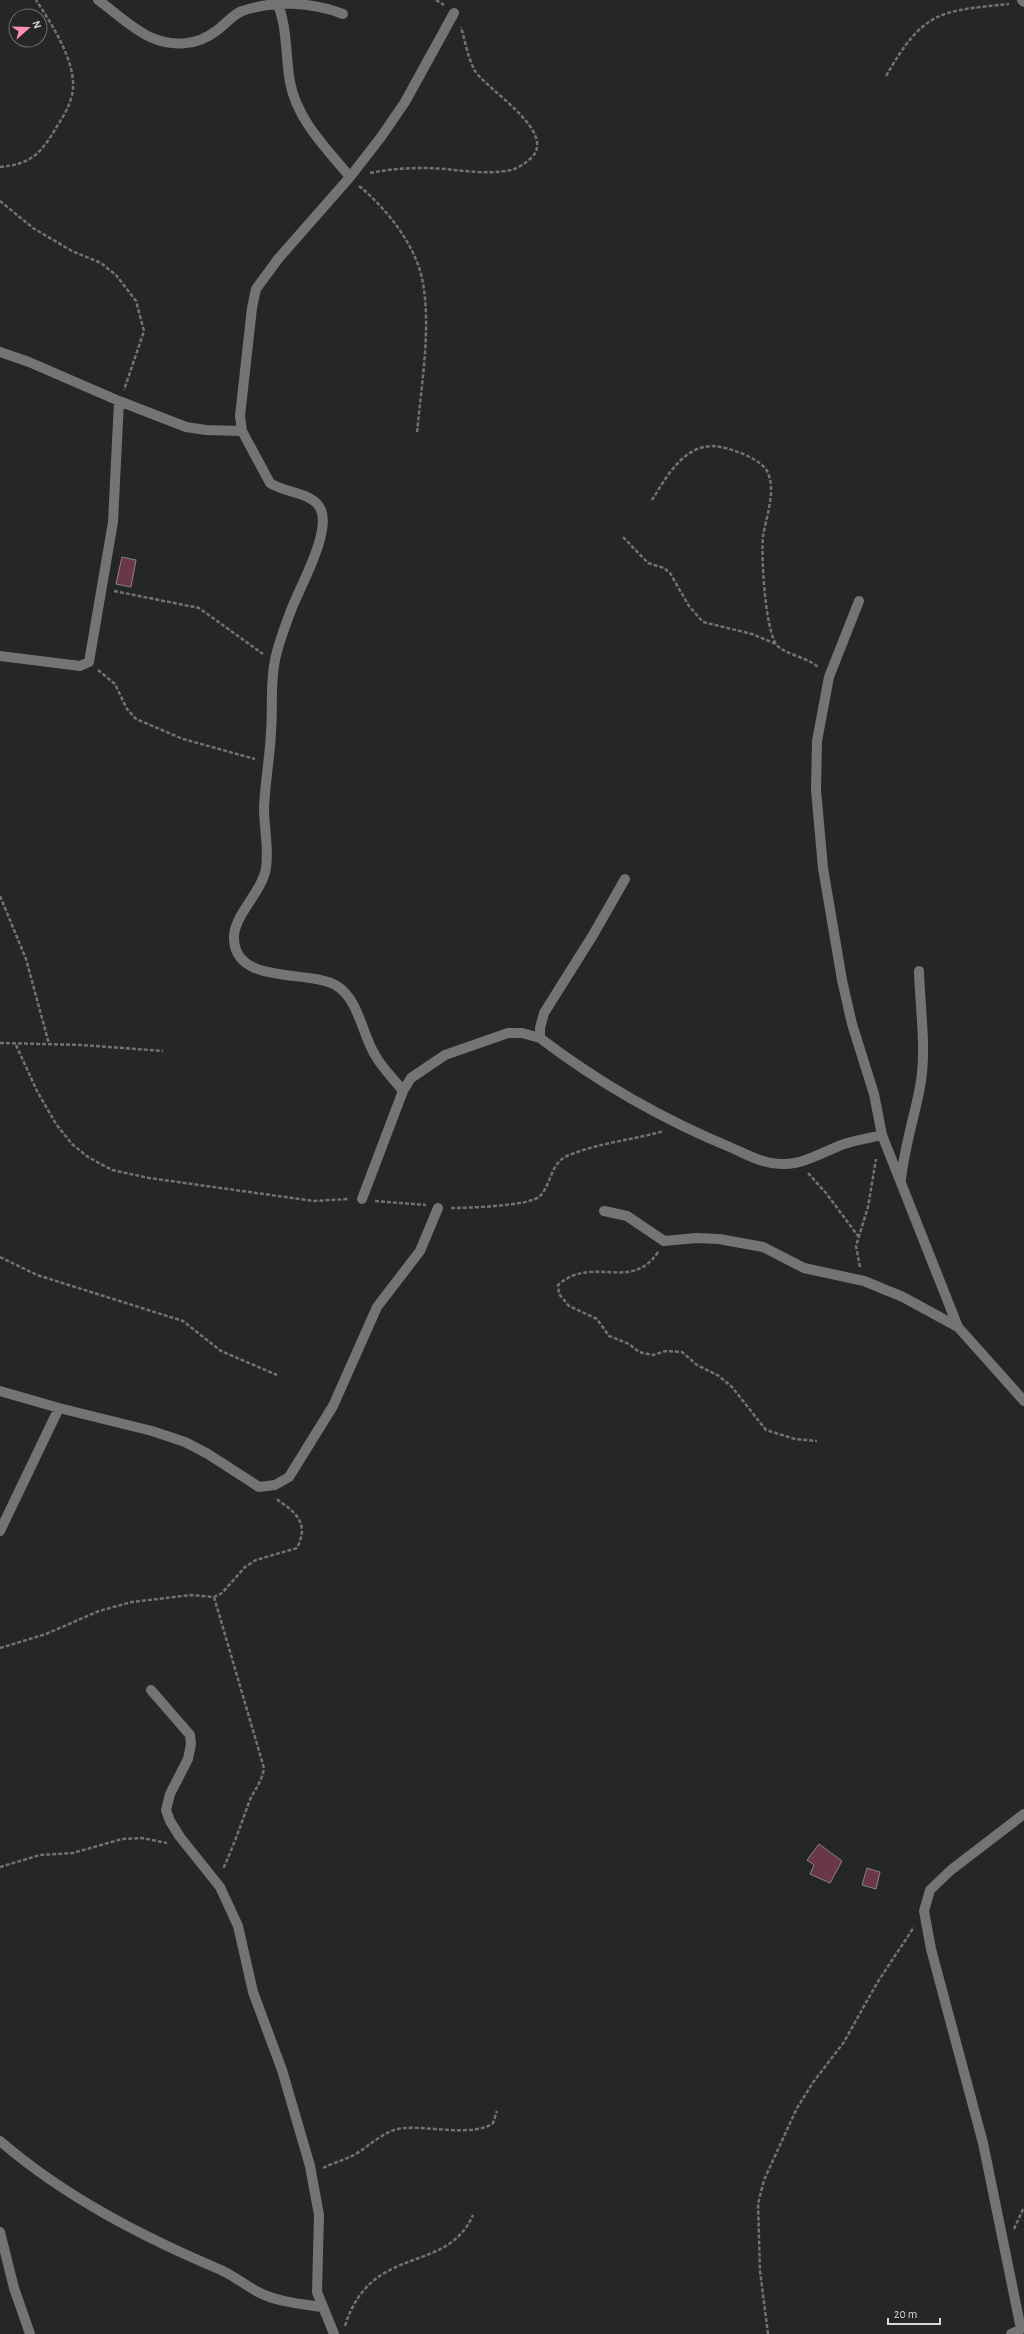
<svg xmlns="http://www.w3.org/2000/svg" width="1024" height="2334" font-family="'Alegreya Sans',sans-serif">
  <rect width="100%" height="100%" fill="#242724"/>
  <!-- building -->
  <path fill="#6a364a" stroke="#8a8486" d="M122,557L136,560L131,587L116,584Z
    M819,1844L842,1861L830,1883L810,1874L814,1865L807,1860Z
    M867,1868L880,1872L876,1889L862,1885Z"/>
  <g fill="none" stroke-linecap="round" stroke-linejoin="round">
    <!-- path -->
    <path stroke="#707370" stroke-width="2.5" stroke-dasharray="4 2" stroke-linecap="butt" d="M436,0L444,5
      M886,76C923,12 937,11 1009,4
      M0,167C28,164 38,157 53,133C60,121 69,109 72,95C79,65 51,23 36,0
      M370,173C395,168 419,167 445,169C465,171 486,174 506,171C515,170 523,165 530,159C560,133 487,90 475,71C468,58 465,41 461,27
      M359,186C386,208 414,243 422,278C432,327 421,385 417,434
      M0,201L33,228L72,251L101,263L116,275L136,301L144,331L124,390
      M652,500C667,476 686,440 721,447C735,450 762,459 768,473C776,491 766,518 763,536C761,557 765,627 776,644C783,654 807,657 818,667
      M623,537L648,563L664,568L670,573L689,606L703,622L752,634L776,644
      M114,591L199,608L263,654
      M98,670L115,684L127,709L136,719L183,739L255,759
      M0,896L26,959L49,1044
      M0,1043L82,1045L163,1051
      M16,1045L37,1091L56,1124L72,1144L88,1157L112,1170L149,1178L314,1201L348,1199
      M808,1173L826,1193L858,1236
      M375,1201L426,1205
      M451,1208C467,1208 531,1206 540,1196C552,1183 550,1164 567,1156C597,1143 633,1140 664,1131
      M658,1252C631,1293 593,1254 558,1285L559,1294L569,1306L597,1319L609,1336L629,1344L639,1352L653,1355L666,1351L682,1352L697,1365L719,1376L732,1387L766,1430L795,1439L817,1441
      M0,1257L37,1275L183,1321L221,1351L277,1375
      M860,1267L856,1246L868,1207L876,1159
      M214,1597L264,1768C262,1782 254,1790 249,1802C241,1825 233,1847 223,1869
      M0,1648L46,1634L99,1611L132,1602L191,1595L214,1597L222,1593L245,1567L256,1560L297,1548C310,1522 295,1512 275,1498
      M0,1867L40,1855L73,1853L122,1839L142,1838L167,1843
      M323,2168C333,2163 344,2160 354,2155C371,2145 385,2129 405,2128C426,2126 477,2137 493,2123L497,2111
      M1014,2229L1024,2207
      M345,2326C371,2242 446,2276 473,2215
      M768,2334L760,2271L758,2204L764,2180L797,2108L814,2081L844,2042L877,1983L914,1927"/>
    <!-- minor -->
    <path stroke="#737473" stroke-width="10" d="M98,0C115,12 131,28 150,37C172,47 197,46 216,31C225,25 232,15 242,11C275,0 311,2 343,14
      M276,0C288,26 285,54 290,82C297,120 326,148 350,177
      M1022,0L1024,2
      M0,352L29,362L119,401L186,427L206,430L242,431
      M859,601L829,677L817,741L816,790L823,868L842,980L852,1024L874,1094L882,1135L958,1327L1024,1401
      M0,656L80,666L89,662L113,522L119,401
      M625,879L593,935L544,1013L540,1028V1038C599,1083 664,1120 732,1148C748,1155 765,1165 784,1164C804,1164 825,1151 844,1144C856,1140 870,1138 882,1135
      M403,1091C394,1079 382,1068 375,1055C362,1034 359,1000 337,986C311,969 237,986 234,940C232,916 262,893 266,868C269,848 264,828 264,808C265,782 270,757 271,732C273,709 270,683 275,660C278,645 284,629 290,613C298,590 331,534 321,510C314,492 284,493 270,483L242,431L240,416L252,308L256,289L278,259L350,177L381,137L405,102L454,13
      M901,1180C904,1148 914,1119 920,1087C927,1050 920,1009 919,971
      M362,1199L403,1091L411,1078L445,1055L508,1033H522L540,1038
      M604,1211L627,1216L664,1241L696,1238L719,1239L763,1247L804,1268L864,1281L903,1297L958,1327
      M0,1391L59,1408L152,1431L185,1442L208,1454L259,1487L275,1485L289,1477L333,1406L377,1307L420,1251L438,1208
      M0,1531L59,1408
      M151,1690L190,1735L191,1744L188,1759L170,1794L166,1810L170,1821L180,1837L220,1887L238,1926L253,1992L282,2070L310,2166L319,2215L317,2292L334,2334
      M0,2141C65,2197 143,2237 221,2270C234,2276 245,2285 258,2292C277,2302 301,2304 322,2307
      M0,2232L14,2288L30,2334
      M1011,2334L1021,2329L983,2143L931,1949L924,1911L930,1890L951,1870L1024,1814"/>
  </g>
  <!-- north arrow -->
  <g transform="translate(28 28) rotate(70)"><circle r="19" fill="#242724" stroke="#6b6e6b"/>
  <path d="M0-3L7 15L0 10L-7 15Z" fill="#ff8eb9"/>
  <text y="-6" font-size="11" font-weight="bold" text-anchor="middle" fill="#d6d8d6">N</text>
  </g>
  <!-- scale -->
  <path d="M888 2318v6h52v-6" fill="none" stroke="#d6d8d6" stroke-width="2"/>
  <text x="894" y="2318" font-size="12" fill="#d6d8d6" stroke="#242724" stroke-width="3" paint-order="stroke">20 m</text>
</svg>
